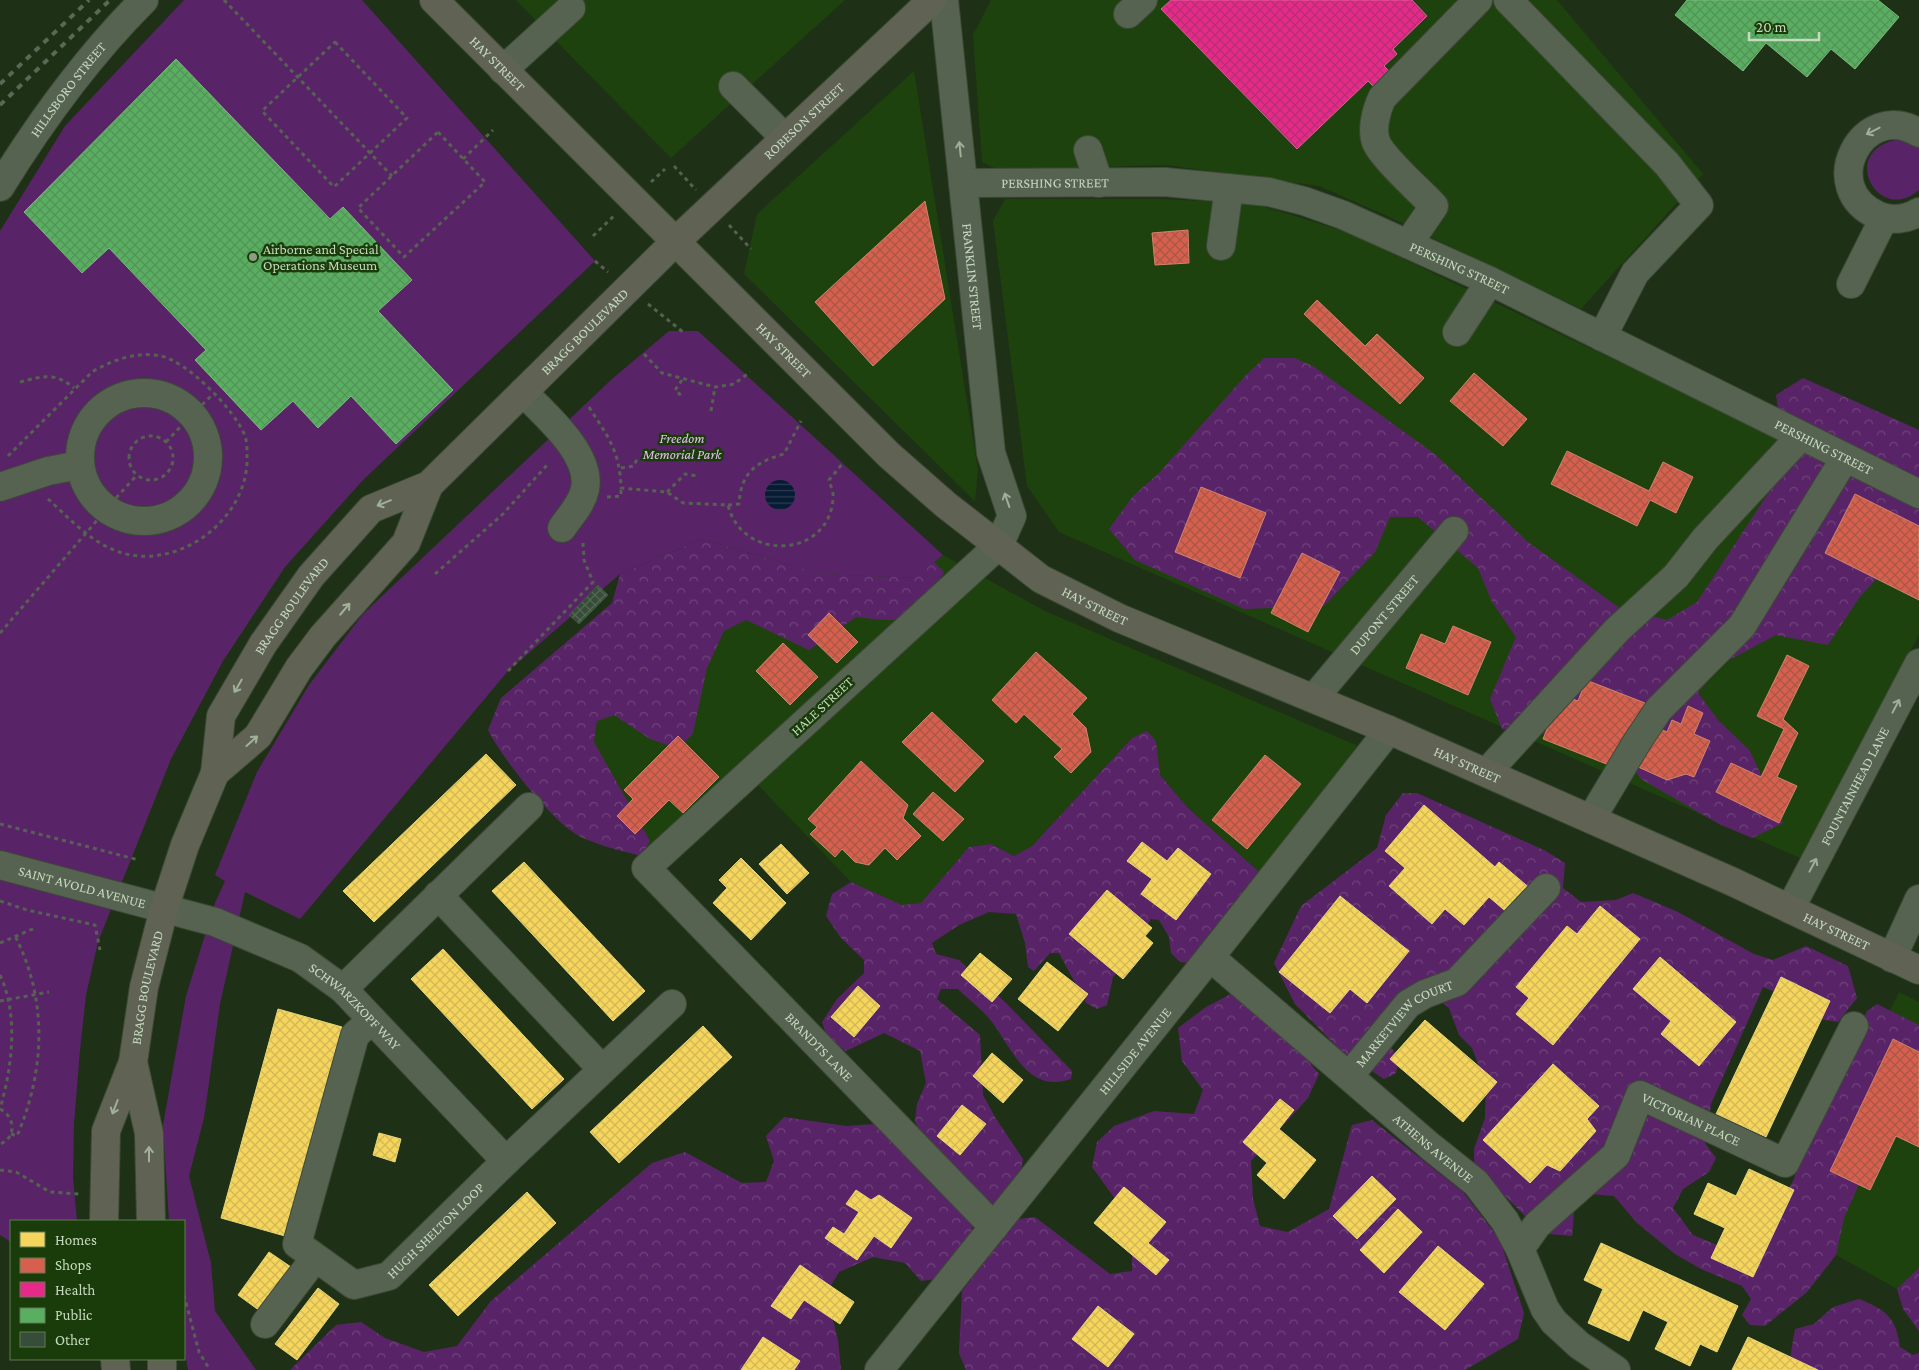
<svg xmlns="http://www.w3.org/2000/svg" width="1919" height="1370" font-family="'Crimson Pro',serif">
  <defs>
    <pattern id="forest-crowns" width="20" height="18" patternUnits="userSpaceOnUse" patternTransform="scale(1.25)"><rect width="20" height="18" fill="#592467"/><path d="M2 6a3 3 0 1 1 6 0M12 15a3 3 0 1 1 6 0" fill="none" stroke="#6f437b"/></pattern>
    <pattern id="water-rules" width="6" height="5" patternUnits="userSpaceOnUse" patternTransform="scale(1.25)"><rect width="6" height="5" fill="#071b34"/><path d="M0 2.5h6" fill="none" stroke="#2a3c50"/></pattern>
    <pattern id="homes-cross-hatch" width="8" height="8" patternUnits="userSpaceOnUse" patternTransform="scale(1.25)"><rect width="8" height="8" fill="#f6d55c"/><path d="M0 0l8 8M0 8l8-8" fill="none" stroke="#d1b755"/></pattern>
    <pattern id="shops-cross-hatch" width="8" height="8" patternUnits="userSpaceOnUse" patternTransform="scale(1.25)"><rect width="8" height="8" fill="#d6604d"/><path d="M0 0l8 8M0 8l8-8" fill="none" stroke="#a85747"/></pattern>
    <pattern id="health-cross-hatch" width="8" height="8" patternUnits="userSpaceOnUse" patternTransform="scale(1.25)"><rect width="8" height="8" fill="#e7298a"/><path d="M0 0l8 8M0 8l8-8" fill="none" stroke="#b33072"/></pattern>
    <pattern id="public-cross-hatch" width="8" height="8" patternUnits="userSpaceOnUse" patternTransform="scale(1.25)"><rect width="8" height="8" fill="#5aae61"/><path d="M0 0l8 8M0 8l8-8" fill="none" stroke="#529357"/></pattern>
    <pattern id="building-cross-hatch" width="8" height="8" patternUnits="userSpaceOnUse" patternTransform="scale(1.25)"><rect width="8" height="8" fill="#374d39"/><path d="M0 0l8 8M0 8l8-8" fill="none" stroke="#526654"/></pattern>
  </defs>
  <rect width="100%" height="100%" fill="#1e3116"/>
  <!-- built -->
  <path fill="#1e420d" d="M516,0H845L671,158Z
    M991,0H1557L1703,174L1581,309L1385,215L1319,186L1166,165L998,170L982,162L973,35Z
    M914,71L978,470L975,501L744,274L757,214Z
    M1005,199H1158L1252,203L1347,232L1782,440L1919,514V635L1800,858L1059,532L1027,486L993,221Z
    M943,555L1045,611L1358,746L1259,872L1187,807L1160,775L1156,741L1132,738L1032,846L1014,856L991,844L969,847L921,903L902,905L851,882L738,764L641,856L581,838L554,816L594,742L597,721L787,565L915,578Z
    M1899,992L1919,1002V1301L1836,1255L1785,1232Z"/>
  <!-- green -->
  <path fill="#592467" d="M184,0H362L595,261L363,480L285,567L223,661L171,759L98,942L86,995L80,1050L74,1124L73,1178L77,1221H11V1242L0,1235V231L65,126Z
    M1900,139L1912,142L1919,148V190C1878,226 1836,149 1900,139Z
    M669,331H698L943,555L916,578L821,574L702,539L620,574L508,671L300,919L245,892L220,1004L204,1118L189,1176L211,1263L215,1311L256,1370H188L184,1348V1221H169L163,1125L186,996L215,903L225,881L215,875L257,772L309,685L363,614L612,379Z"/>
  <!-- forest -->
  <path fill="url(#forest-crowns)" d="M1264,358H1294L1313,366L1436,455L1528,542L1621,609L1667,620L1697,602L1786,466L1776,395L1803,378L1919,430V532L1859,598L1828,645L1776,635L1720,665L1698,693L1718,720L1750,751L1783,823L1752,838L1719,824L1641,779L1617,744L1579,734H1534L1502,729L1490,699L1516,637L1492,602L1478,568L1418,517H1390L1375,552L1324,606L1244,609L1135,560L1109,529L1133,496L1158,474L1246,375Z
    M702,539L821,574L915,578L934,562L944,572C939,583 917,611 907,617C895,623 869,618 856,617L809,650L746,620L724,631L707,668L693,733L679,749L650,739L614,715L597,721L594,742L650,841L641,856C622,851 601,846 583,838C554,825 502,758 488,730L501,698L612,603L620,574Z
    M1147,731L1156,741L1160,775L1187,807L1259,872L1256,889L1190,963L1180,962L1171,953L1169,937L1159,920L1151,919L1142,933L1134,955L1113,977L1107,1005L1097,1009L1086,1003L1059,953H1050L1034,971L1028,967L1025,943L1016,914L989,912L959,925L932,943L936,954L959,960L1005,1002L1072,1071L1071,1079C1028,1094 1013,1050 992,1022C983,1010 969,1000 958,989H941L937,999L980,1035L983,1095L996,1119L1023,1159L1020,1178L990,1210L923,1141L915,1121L917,1104L926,1083L920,1051L884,1033L846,1051L827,1037L822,1022L837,999L864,973V960L841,938L826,916L832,894L851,882L902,905L921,903L969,847L991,844L1014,856L1032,846L1132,738Z
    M1403,793H1417L1544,850L1565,863L1563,888L1581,902L1616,900L1633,893L1676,911L1754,954L1773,960L1806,946L1848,966L1857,998L1838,1022L1813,1018L1795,1000L1763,987L1711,1104L1705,1143L1716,1158L1709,1172L1683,1189L1673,1208L1693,1235L1753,1260L1794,1179L1797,1167L1867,1011L1877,1004L1919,1025V1056L1883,1130L1844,1218L1836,1255L1807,1292L1765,1326L1750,1325L1742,1315L1751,1299L1742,1286L1701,1269L1675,1254L1637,1223L1614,1196L1590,1194L1574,1212L1572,1236L1549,1234L1528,1219L1474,1165V1149L1485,1118L1486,1084L1472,1048L1459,1035L1449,1008L1424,988L1389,1044L1400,1061L1395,1074L1384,1079L1342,1052L1295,1004L1274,963L1301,906L1377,848L1386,815Z
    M1231,994L1298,1049L1319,1074L1308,1098L1251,1161L1253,1199L1260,1226L1288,1232L1329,1209L1352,1125L1372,1120L1463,1192L1500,1240L1524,1313L1518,1339L1465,1370H966L959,1353L962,1291L1018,1219L1035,1217L1110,1274L1132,1271V1238L1124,1211L1092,1167L1097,1142L1114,1126L1154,1111L1194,1114L1203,1090L1182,1061L1178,1028L1206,1007Z
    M784,1117L846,1126L875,1124L973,1226L970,1236L935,1279L921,1281L905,1263L873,1257L839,1272L826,1294L838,1340L841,1370H290L336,1325L361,1322L385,1338L424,1352L457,1346L491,1301L652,1163L685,1152L742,1183L766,1182L774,1161L766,1136Z
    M1919,1268V1331L1903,1309L1897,1289Z
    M1859,1299C1885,1310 1896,1316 1900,1347L1913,1355L1919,1353V1370H1788L1795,1329L1814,1324L1833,1307Z"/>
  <!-- water -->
  <path fill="url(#water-rules)" d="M765 495a15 15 0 1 1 30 0a15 15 0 1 1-30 0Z"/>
  <!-- homes -->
  <path fill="url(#homes-cross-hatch)" stroke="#e7d679" d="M486,754L516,785L374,922L343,891Z
    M1424,805L1495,867L1499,862L1532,890L1510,915L1489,897L1464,925L1445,909L1432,924L1389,886L1405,868L1385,851Z
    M1142,842L1167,861L1178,848L1211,874L1176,920L1141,894L1152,879L1127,861Z
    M781,844L809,873L787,894L759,864Z
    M741,858L786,903L751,940L713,903L727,888L719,880Z
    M524,862L645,991L613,1021L492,891Z
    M1107,890L1152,928L1145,936L1153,943L1123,979L1069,934Z
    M1340,896L1409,951L1367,1003L1350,989L1330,1013L1279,972Z
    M1600,906L1640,939L1553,1045L1516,1014L1529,998L1516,987L1567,926L1577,934Z
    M443,949L564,1079L532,1109L411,979Z
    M980,953L1012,979L992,1002L961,975Z
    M1660,957L1736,1022L1699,1066L1661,1034L1671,1021L1633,989Z
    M1047,962L1088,994L1058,1031L1018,999Z
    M1781,977L1830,1001L1766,1137L1716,1114Z
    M858,986L880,1006L854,1037L831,1017Z
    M278,1009L342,1027L285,1236L221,1218Z
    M1425,1020L1497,1082L1463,1122L1390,1059Z
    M703,1026L732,1057L619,1163L590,1132Z
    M992,1053L1023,1080L1003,1103L973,1076Z
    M1553,1064L1599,1106L1587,1119L1596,1131L1560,1171L1547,1165L1530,1183L1483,1140Z
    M1280,1099L1294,1110L1279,1129L1316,1160L1284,1199L1257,1175L1267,1163L1243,1142Z
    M962,1105L986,1124L960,1155L937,1136Z
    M379,1133L401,1139L395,1162L373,1155Z
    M1749,1169L1794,1190L1753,1277L1711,1258L1725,1228L1694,1214L1708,1183L1736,1196Z
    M1372,1176L1396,1199L1357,1239L1333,1216Z
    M1124,1187L1166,1222L1148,1243L1169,1260L1156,1275L1094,1223Z
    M856,1190L871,1200L879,1195L912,1218L891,1248L874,1236L857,1260L825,1238L833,1227L844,1234L859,1212L846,1204Z
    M527,1192L556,1223L458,1316L429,1285Z
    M1398,1209L1422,1232L1384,1273L1360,1250Z
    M1601,1243L1738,1306L1717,1352L1700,1344L1690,1366L1655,1349L1668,1322L1643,1310L1629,1341L1588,1323L1603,1289L1584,1280Z
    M1438,1246L1484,1284L1445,1330L1399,1292Z
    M269,1252L291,1267L260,1311L238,1295Z
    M800,1265L854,1302L840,1324L804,1300L791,1319L771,1306Z
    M318,1288L339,1304L297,1360L275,1344Z
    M1098,1306L1134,1334L1108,1367L1072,1339Z
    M763,1337L800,1361L794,1370H741Z
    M1748,1337L1818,1370H1732Z"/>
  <!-- shops -->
  <path fill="url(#shops-cross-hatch)" stroke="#d1846f" d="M925,201L945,299L873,366L815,302Z
    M1188,230L1189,263L1155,265L1152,233Z
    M1317,300L1365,346L1377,334L1424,378L1400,404L1304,314Z
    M1474,373L1527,419L1503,446L1450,401Z
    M1567,451L1649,491L1663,462L1693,477L1676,513L1650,500L1637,526L1551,484Z
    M1201,487L1266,513L1240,578L1175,552Z
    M1855,494L1919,526V600L1825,553Z
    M1302,553L1340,572L1308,632L1271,613Z
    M829,613L858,642L837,663L808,635Z
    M1453,626L1491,642L1468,695L1406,668L1421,634L1445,644Z
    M783,643L818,677L790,705L756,671Z
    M1036,652L1087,698L1072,714L1086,728L1091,752L1071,773L1054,757L1062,749L1024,714L1016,723L992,700Z
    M1787,655L1809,666L1783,719L1798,733L1777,777L1797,786L1779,823L1716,792L1731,763L1761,777L1784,729L1757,716Z
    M1586,680L1645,703L1619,769L1543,739L1561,694L1578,701Z
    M1688,706L1703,713L1694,734L1710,741L1694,777L1686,774L1667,780L1636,766L1654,726L1667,732L1672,720L1681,724Z
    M932,712L984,761L955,792L902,742Z
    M678,736L719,777L683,813L669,800L635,834L617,816L633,799L624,790Z
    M1265,755L1301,784L1247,849L1212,820Z
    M861,761L908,805L903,818L921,836L897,860L885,848L869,865L855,862L842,849L835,857L810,834L817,827L808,819Z
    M933,792L964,819L943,841L913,814Z
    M1893,1039L1919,1052V1147L1896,1136L1870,1190L1830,1171Z"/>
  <!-- health -->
  <path fill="url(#health-cross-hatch)" stroke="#dd5e9a" d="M1171,0H1412L1427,16L1393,49L1397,54L1384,66L1392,74L1376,89L1368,81L1297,149L1161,9Z"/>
  <!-- public -->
  <path fill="url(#public-cross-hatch)" stroke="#7abb7d" d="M1687,0H1878L1899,17L1855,69L1831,49L1807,77L1766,43L1743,71L1675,15Z
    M176,59L330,219L343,207L412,280L378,311L453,390L396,444L351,396L318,428L293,401L261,430L195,360L206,350L109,248L82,273L24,212Z"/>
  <!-- building -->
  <path fill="url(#building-cross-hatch)" stroke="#425743" d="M598,585L608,595L579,624L569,615Z"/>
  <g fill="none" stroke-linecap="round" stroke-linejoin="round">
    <!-- minor casing -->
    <g stroke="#3c4a36" stroke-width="30">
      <g id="minor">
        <path id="s1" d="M944,0L991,453L1012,516L999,545L646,868L994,1227"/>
        <path d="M1508,0L1667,164L1699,205L1635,273L1602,337"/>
        <path d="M1128,14L1143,0"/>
        <path d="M503,70L571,8"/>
        <path d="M733,86L785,138"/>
        <path d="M1919,133C1863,98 1815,189 1879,216C1892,221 1907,219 1919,212"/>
        <path d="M1088,150L1099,183"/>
        <path id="s2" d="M963,183L1165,182L1269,192L1304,201L1343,215L1490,281L1919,494"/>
        <path id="s3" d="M0,187C42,119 87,57 144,0"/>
        <path d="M1408,244L1434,206C1419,190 1388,163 1378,146C1370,133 1376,111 1382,98L1478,0"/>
        <path d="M1221,246L1229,188"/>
        <path d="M1851,284L1884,218"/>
        <path d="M1457,332L1490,281"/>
        <path d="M523,392C545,415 592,454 585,489C582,504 570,516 562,528"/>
        <circle cx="144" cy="457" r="64"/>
        <path d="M0,487L48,471L80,465"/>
        <path id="s4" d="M1314,698L1454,531"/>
        <path d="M1487,772L1617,630L1676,576L1705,539L1801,436"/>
        <path d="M1591,819L1637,742L1659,709L1742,626L1845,458"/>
        <path id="s5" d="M0,865L215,922L300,958L343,989L506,1161"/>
        <path d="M438,895L602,1069"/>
        <path id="s6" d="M1790,909L1919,663"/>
        <path id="s7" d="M1210,957L1431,1147L1476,1183L1505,1221L1520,1249L1545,1309L1554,1322L1579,1345L1616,1370"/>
        <path d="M1892,958L1919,899"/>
        <path d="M343,989L529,807"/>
        <path id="s8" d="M372,1020L355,1035L297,1244L354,1285L389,1276L506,1161L672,1004"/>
        <path id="s9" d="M1349,1076L1408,1004L1425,994L1457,982L1546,888"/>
        <path id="s10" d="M1520,1249L1537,1225L1616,1155L1640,1095L1785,1163L1854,1026"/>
        <path d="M265,1324L315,1258"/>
        <path id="s11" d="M879,1370L1210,957L1389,730"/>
      </g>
    </g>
    <!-- major casing -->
    <g stroke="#3c4a36" stroke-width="30">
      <g id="major">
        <path id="s12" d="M434,0L889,455L946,505L1041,579L1119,618L1389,730L1733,882L1919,970"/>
        <path d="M215,773L258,736L299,668L323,636L406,543L429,485"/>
        <path d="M133,1062L149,1133L151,1221"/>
        <path id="s13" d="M104,1221L106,1131L133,1062L144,987L164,909L185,845L215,773L221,716L263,644L311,576L371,509L429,485L675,242L932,0"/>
        <path d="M115,1359L116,1370"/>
        <path d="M162,1359V1370"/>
      </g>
    </g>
    <!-- path -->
    <path stroke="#556151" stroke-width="3" stroke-dasharray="4 4" stroke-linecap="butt" d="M224,0L392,176
      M335,42L407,118L334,187L262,111Z
      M438,132L485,182L404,257L358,208Z
      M463,159L493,130
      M674,166L696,190
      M651,182L665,169
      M729,225L751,249
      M593,236L615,215
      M595,261L608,272
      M648,304L683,332
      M644,354L662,373L715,387L734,384L750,372
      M682,380L675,390L683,397
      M20,382C43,376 55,372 74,388
      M202,405L213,394
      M589,407C608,437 620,451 621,488L667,492L683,503L728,505C742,563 830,558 833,498C834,492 830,485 829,480L843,463
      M711,411L715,387
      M129 458a22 22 0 1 1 44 0a22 22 0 1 1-44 0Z
      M166,442L182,425
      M8,456L92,372C112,360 137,351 161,356C188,362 235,410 245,436C247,441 247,449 247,455C250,518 179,572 119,552C90,542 68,517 46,497
      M621,468L634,466L636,461L651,459
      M667,492L685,474L697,476
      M607,497L621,496V488
      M116,498L137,475
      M728,505L739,504C741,472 756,462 784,454L801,421
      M435,574L503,514L548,464
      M0,633L99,518
      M508,671L593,582L584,560L583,543
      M0,824L139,860
      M0,901L27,910L95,925L100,950
      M0,943L35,928
      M0,975C19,1016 12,1067 0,1109
      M0,1001L49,992
      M0,1109C15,1116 17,1138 0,1144
      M11,1134L17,1136C45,1071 48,1000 15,936
      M0,1170L16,1172L50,1192L79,1194
      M184,1295L199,1352L210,1370"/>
    <!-- minor -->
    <use href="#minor" stroke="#556350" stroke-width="28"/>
    <!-- major -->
    <use href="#major" stroke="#606354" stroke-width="28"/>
    <!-- rail -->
    <path stroke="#5a6856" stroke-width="4" stroke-dasharray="6 6" stroke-linecap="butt" d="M0,84L89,0
      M0,105L110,0"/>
  </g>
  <!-- one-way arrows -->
  <defs><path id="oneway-shaft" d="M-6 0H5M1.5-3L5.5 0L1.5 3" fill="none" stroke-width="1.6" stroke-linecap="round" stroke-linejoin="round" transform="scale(1.25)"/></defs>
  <g stroke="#9eb098">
    <use href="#oneway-shaft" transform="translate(1873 131) rotate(153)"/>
    <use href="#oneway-shaft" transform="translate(960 149) rotate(-96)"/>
    <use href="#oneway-shaft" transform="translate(1007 500) rotate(-109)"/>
    <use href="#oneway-shaft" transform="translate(1896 706) rotate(-62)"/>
    <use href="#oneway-shaft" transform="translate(1813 865) rotate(-62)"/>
  </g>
  <g stroke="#a2b099">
    <use href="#oneway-shaft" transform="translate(384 503) rotate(158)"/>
    <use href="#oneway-shaft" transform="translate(345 609) rotate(-50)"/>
    <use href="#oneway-shaft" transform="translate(238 686) rotate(120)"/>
    <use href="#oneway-shaft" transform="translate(252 741) rotate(-42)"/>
    <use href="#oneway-shaft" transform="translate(115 1107) rotate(111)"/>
    <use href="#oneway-shaft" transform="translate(149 1154) rotate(-90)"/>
  </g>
  <!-- markers -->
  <circle fill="#8b9e83" stroke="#1a3c0b" stroke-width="2" cx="253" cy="257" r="5"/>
  <g text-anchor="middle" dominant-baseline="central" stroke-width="5" stroke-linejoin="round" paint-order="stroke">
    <!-- street labels -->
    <g font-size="14" fill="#c5d9be" stroke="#1a3c0b">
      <text stroke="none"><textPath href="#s12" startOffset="90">HAY STREET</textPath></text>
      <text stroke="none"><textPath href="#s3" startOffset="119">HILLSBORO STREET</textPath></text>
      <text stroke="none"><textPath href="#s13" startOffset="1365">ROBESON STREET</textPath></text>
      <text stroke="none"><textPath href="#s2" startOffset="92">PERSHING STREET</textPath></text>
      <text stroke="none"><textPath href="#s2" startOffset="512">PERSHING STREET</textPath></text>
      <text stroke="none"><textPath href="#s1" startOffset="278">FRANKLIN STREET</textPath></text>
      <text stroke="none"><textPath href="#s13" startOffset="1061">BRAGG BOULEVARD</textPath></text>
      <text stroke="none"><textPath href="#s12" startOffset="495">HAY STREET</textPath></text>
      <text stroke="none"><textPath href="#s2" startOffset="918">PERSHING STREET</textPath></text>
      <text stroke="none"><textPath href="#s13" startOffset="654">BRAGG BOULEVARD</textPath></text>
      <text stroke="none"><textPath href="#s12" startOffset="900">HAY STREET</textPath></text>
      <text stroke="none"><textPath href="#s4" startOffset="109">DUPONT STREET</textPath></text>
      <text transform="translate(822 706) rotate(-43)">HALE STREET</text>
      <text stroke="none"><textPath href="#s12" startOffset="1305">HAY STREET</textPath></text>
      <text stroke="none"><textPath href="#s6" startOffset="139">FOUNTAINHEAD LANE</textPath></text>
      <text stroke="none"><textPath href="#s5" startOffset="85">SAINT AVOLD AVENUE</textPath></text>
      <text stroke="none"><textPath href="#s12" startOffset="1710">HAY STREET</textPath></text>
      <text stroke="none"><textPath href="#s13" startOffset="240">BRAGG BOULEVARD</textPath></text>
      <text stroke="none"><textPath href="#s5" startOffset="388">SCHWARZKOPF WAY</textPath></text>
      <text stroke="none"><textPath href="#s9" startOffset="78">MARKETVIEW COURT</textPath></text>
      <text stroke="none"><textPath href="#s1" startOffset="1281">BRANDTS LANE</textPath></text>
      <text stroke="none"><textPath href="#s11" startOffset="409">HILLSIDE AVENUE</textPath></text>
      <text stroke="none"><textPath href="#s10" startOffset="256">VICTORIAN PLACE</textPath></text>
      <text stroke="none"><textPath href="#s7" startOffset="294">ATHENS AVENUE</textPath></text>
      <text stroke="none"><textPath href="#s8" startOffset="411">HUGH SHELTON LOOP</textPath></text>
    </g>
    <!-- poi labels -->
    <g font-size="14" fill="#c5d9be" stroke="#1a3c0b" text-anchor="start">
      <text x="263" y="249">Airborne and Special<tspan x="263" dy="16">Operations Museum</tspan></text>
    </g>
    <!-- park labels -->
    <g font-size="14" font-style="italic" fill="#e5c1f0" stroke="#1a3c0b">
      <text x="682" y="438">Freedom<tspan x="682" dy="16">Memorial Park</tspan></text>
    </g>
  </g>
  <!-- legend -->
  <rect x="10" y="1220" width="175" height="140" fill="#1a3c0b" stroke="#5e7b53"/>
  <rect x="20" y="1232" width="25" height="15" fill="#f6d55c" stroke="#5e7b53"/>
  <text x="55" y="1245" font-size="15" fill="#c5d9be">Homes</text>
  <rect x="20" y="1258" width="25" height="15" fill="#d6604d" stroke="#5e7b53"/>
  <text x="55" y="1270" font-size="15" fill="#c5d9be">Shops</text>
  <rect x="20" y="1282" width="25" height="15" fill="#e7298a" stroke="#5e7b53"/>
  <text x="55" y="1295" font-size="15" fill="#c5d9be">Health</text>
  <rect x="20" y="1308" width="25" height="15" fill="#5aae61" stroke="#5e7b53"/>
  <text x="55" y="1320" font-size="15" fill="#c5d9be">Public</text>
  <rect x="20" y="1332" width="25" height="15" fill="#374d39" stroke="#5e7b53"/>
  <text x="55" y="1345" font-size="15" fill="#c5d9be">Other</text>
  <!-- scale -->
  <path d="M1749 32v8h70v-8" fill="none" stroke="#c5d9be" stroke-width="2.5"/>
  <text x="1756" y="32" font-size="15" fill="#c5d9be" stroke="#1a3c0b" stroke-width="4" paint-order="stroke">20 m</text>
</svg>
